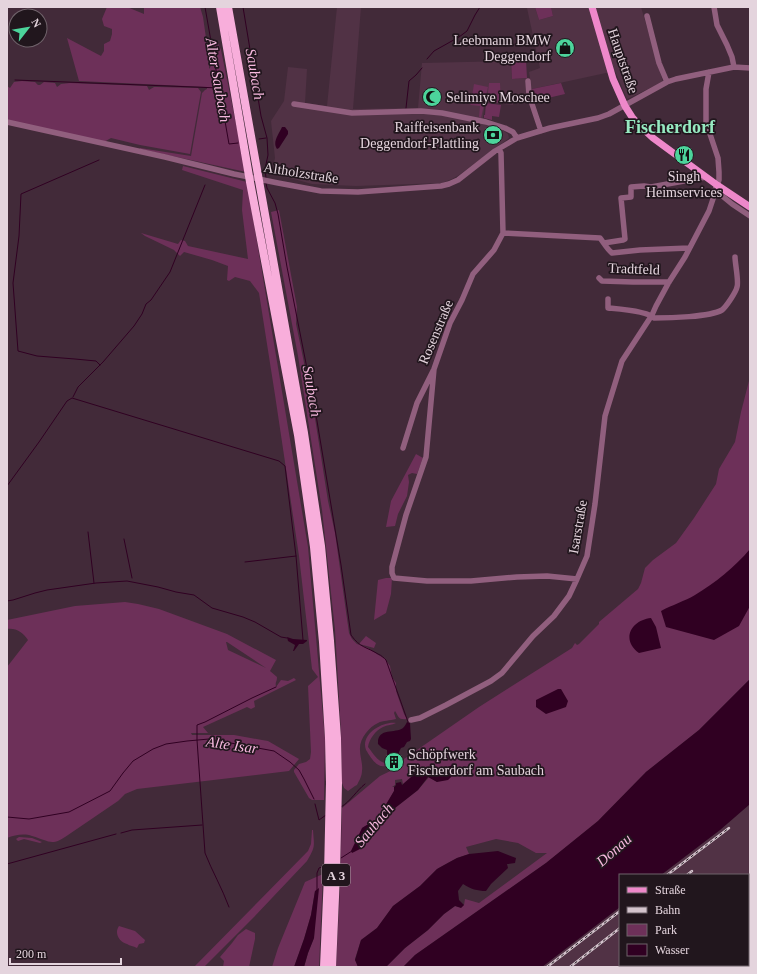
<svg xmlns="http://www.w3.org/2000/svg" width="757" height="974" font-family="'Times New Roman',serif">
  <rect width="100%" height="100%" fill="#422a39"/>
  <!-- built -->
  <path fill="#513245" d="M337,7H361L353,109L418,108L422,63L511,61L512,79L530,78L529,72L540,68L527,8L531,7H535L539,20L553,16L551,7H641L663,82L627,99L615,71L532,89L535,101H514L513,105L485,102L482,124L500,128L508,134L509,138L459,175L452,179L442,183L356,186L312,184L272,173L275,158L271,121L284,101L288,67L307,69L305,103L327,106Z
    M750,804V958L748,956V875H661L720,830Z
    M620,907V965H676V967H542Z"/>
  <!-- green -->
  <path fill="#6d3059" fill-rule="evenodd" d="M107,7H127L144,14V7H200L203,17L209,59V69C215,62 210,52 214,44L218,43L221,50L246,172L140,149V148L191,156L202,93L205,90L207,89V87L79,81L67,38L101,56L104,51V44L110,41L112,34V29L104,26L102,19Z
    M535,7H551L553,16L539,20Z
    M526,60L527,78L512,79L511,61Z
    M22,81L35,82L38,85H40L44,82L55,83L57,87L61,84L70,83L147,86L149,90L154,87H158L198,88L201,92L190,154L140,145L111,138L104,142L7,120V86L10,88L14,82Z
    M489,83H500L501,103L487,102Z
    M561,83L565,94L535,101L532,89Z
    M474,84L488,87L481,118L479,117L480,106L471,105L470,104V102H471Z
    M486,103L501,105L499,117L492,116V120L484,118V115H485Z
    M183,166L247,182L308,547L325,739L324,800H312L309,798L294,772V770L299,764L306,762L310,759L311,752L308,686L318,677L312,669L299,556L275,395L259,293L250,281L235,277L229,281L227,280L228,266L212,260L184,252L180,256L174,250L145,236L141,233L178,244L181,240L185,241L188,246L248,259L242,210L243,190L182,170Z
    M279,210L297,307L296,324L301,348L314,412L328,501L335,533L349,633L352,639L357,644L368,648L372,651L385,659L390,666L392,677L396,683V691L404,714L407,719C398,720 399,717 395,711L394,713L396,719C390,721 383,720 378,723C369,727 359,739 360,750C360,757 363,764 362,771C362,776 359,781 357,785L355,786L348,791L344,788L342,783L341,732L335,630L322,510L298,356L271,212Z
    M750,377V679L699,730L646,772L598,821L546,863L415,955L403,967H386L405,948L428,930L444,914L455,906L461,907L464,905L465,899L479,903L547,853H536L518,843L496,839L466,847L469,854L457,858L446,864L437,869L420,886L393,906L377,928L361,940L355,959L358,967H336L340,889L342,808L380,776L403,765L404,759L479,707L572,648L575,643L577,645L579,644L599,624V622L638,589L641,583L645,568L653,560L676,543L694,518L716,484L719,469L735,442L741,412ZM452,766L437,782L429,777L418,790L395,808L370,835L364,847L362,828L380,817L394,791V787H392L395,785V780L402,779L403,784L418,771L441,773L446,768Z
    M416,454L423,458L417,474L412,473L408,475L409,482L407,496L398,514L395,526L386,527L391,501Z
    M386,578H392L391,594L386,613L374,620L378,580Z
    M125,602L138,604L159,609L227,634L276,660L270,671L277,677C277,682 275,682 276,687L281,680L288,681L294,678L296,680L254,701L255,707L251,709L247,707L203,727L208,733H191L192,735H234L262,740L268,741L299,759L289,771L137,789L125,794L118,801L68,835C51,847 50,841 32,836C24,833 15,835 7,838V667L28,640C22,632 17,628 7,629V620L75,606ZM226,642H227L266,668L228,650Z
    M366,636L376,643L374,648L359,644Z
    M396,723C392,725 387,725 383,727C376,730 369,739 368,747C373,753 377,761 385,763V766C376,768 370,756 366,750C360,734 383,721 396,723Z
    M312,830H313C314,846 316,846 307,861L254,917L204,967H194L308,851L311,844Z
    M19,837L32,838L42,842L40,843L24,839L18,841L16,839Z
    M323,874L319,967H304L308,953L314,938L315,891L311,915L304,939L294,967H272L278,948L305,882Z
    M119,926L135,931L145,940L144,943L139,944L137,948C133,946 130,946 127,944C119,942 114,933 119,926Z
    M246,929L255,933V939L249,967H223L224,961L220,957L232,943L238,935Z"/>
  <!-- water -->
  <path fill="#300022" d="M282,127H285L288,131V134L279,148L277,149C272,142 279,134 282,127Z
    M750,549V606L739,626L714,640L666,627L661,611C672,605 685,601 695,595C715,583 735,567 750,549Z
    M651,618L656,627L661,648L639,653C620,639 632,620 651,618Z
    M287,637L293,639L307,640V641L303,644H299L294,651H293L295,645L288,641Z
    M750,679V804L720,830L661,875H620V907L542,967H403L415,955L546,863L598,821L646,772L699,730Z
    M558,689H561L568,701L566,707L546,714L536,707V700Z
    M407,722L410,723L411,739L410,741L407,742L404,747L401,748L399,752V754L387,755V750L382,748L378,744C377,727 395,734 403,728C405,726 406,724 407,722Z
    M452,765L454,774L448,780L437,782L428,777L418,790L395,808L370,835L364,847L352,853L351,851L362,828L380,817L385,806L394,791V787L396,785V783L401,782L402,785L418,771L426,767L441,773L446,768Z
    M498,851L516,858L515,863L507,864L508,868L491,884L486,891C477,891 471,889 463,884L458,891L459,900L464,905L461,908L455,906L444,914L428,930L405,948L386,967H358L355,960L361,940L377,928L393,906L420,886L437,869L446,864L457,858L469,854Z
    M319,888L314,938L308,953L304,967H294L304,939L311,915L315,891Z"/>
  <g fill="none" stroke-linecap="round" stroke-linejoin="round">
    <!-- stream -->
    <path stroke="#300022" stroke-width="1" d="M205,7L229,144L238,143
      M243,7L261,116L267,138L268,155L265,169L266,178
      M427,59L434,51L459,37L467,31L475,15L480,7
      M15,80L219,88
      M406,108L409,81L416,75L422,68
      M259,139L266,138
      M99,160L21,194L19,236L13,283L18,351L37,356L75,359L96,361L100,365
      M266,183L267,188L275,203L278,214L287,267L315,409L341,565L351,635C360,648 367,647 378,654C381,655 384,658 386,660L408,722
      M73,397L78,387L103,362L134,326L142,314L146,304L151,300L170,272L205,185
      M7,486L39,442L67,401L72,398L279,461L285,466L296,556L303,640
      M88,532L94,583
      M124,539L132,578
      M245,562L296,556
      M7,601L13,600L35,593L47,590L96,583L127,581L158,587L176,592L194,595L212,608L243,617L255,622L281,637L287,638
      M315,804L319,820L326,815
      M341,807C351,801 356,791 365,784
      M7,817L29,819L69,812L110,791L123,773L133,761L153,749L166,744L187,741L209,739L274,751L290,762L299,770L304,779L314,799
      M121,833L132,830L202,825
      M341,858L352,851
      M7,864L116,834
      M317,890V873L319,868L325,866
      M229,907C222,888 212,871 205,853L197,740V725L205,722L252,698L276,687"/>
    <!-- minor -->
    <path stroke="#915f7e" stroke-width="5.5" d="M714,7L717,25L727,45L732,57L734,67
      M647,16L659,63L667,82
      M528,81L529,95L541,131
      M294,104L352,113L421,111L442,113L486,122L505,128L513,132L517,138
      M7,122L165,157L234,174L278,183L321,191L358,192L441,186L449,184L458,180L495,151L517,138L550,128L598,118L609,114L667,82L676,79L734,67L750,68
      M499,149L501,153L503,233L600,238C604,243 607,249 612,253L640,250L689,248
      M715,190L732,204L750,216
      M604,243L623,240L625,239L621,198L631,197V187L644,186L651,187L706,177
      M599,278L602,281L633,282H669
      M608,299V308C618,309 648,311 654,318C669,318 710,317 722,310C726,307 736,292 737,287C739,282 735,263 735,257
      M434,369L426,457L406,515L392,567V573L394,578L427,581H471L517,577L547,576L577,579
      M403,448L417,403L434,369L450,323L462,300L473,274L494,250L503,233
      M411,720L420,718L446,705L491,681L502,673L533,636L554,616L569,596L577,579L587,556L595,504L605,416L622,361L652,315L656,306L669,282L685,257L709,211L713,199L715,190L719,180V172L718,158L706,122V89L709,72"/>
    <!-- major -->
    <path stroke="#ee88ca" stroke-width="7" d="M592,7L613,79L625,106L632,117L640,126L653,138L717,185L750,207"/>
    <!-- highway -->
    <path stroke="#f8aedb" stroke-width="8" d="M220,7L250,182L298,435L314,547L323,642L329,738L330,783L328,875L324,967
      M228,7L304,433L321,546L330,641L337,738L338,783L336,874L332,967"/>
    <!-- rail casing -->
    <g stroke="#d3c3cc" stroke-width="2.5">
      <path id="rail" d="M667,875L729,828
        M687,875L692,871
        M547,967L620,911
        M570,967L620,928"/>
    </g>
    <!-- rail -->
    <use href="#rail" stroke="#21161d" stroke-width="1" stroke-dasharray="3" stroke-linecap="butt"/>
  </g>
  <!-- icons -->
  <defs>
    <g id="shop-disc" transform="scale(1)"><circle r="9.5" fill="#4cd49b" stroke="#21161d"/><path d="M-5-2.5h2.3a2.7 3.5 0 0 1 5.4 0H5L5.5 6h-11ZM-1.5-2.5h3a1.5 2.3 0 0 0-3 0Z" fill="#111"/></g>
    <g id="mosque-disc" transform="scale(1)"><circle r="9.5" fill="#4cd49b" stroke="#21161d"/><path d="M3.5-4.9A6 6 0 1 0 3.5 4.9A5 5 0 1 1 3.5-4.9Z" fill="#111"/></g>
    <g id="bank-disc" transform="scale(1)"><circle r="9.5" fill="#4cd49b" stroke="#21161d"/><path d="M-6-4H6V4H-6ZM0-2.3a2.3 2.3 0 1 0 0 4.6a2.3 2.3 0 1 0 0-4.6Z" fill="#111"/></g>
    <g id="restaurant-disc" transform="scale(1)"><circle r="9.5" fill="#4cd49b" stroke="#21161d"/><path d="M-5-6h1v4h1v-4h1v4h1v-4h1v5L-1.5 .5V6h-2V.5L-5-1ZM5-6V6H3V1.5H1.5Q1.5-4 5-6Z" fill="#111"/></g>
    <g id="building-disc" transform="scale(1)"><circle r="9.5" fill="#4cd49b" stroke="#21161d"/><path d="M-4-6H4V6H1V3H-1V6H-4ZM-2.5-4.3h1.7v1.8h-1.7ZM.8-4.3h1.7v1.8H.8ZM-2.5-1h1.7V.8h-1.7ZM.8-1h1.7V.8H.8Z" fill="#111"/></g>
  </defs>
  <g fill-rule="evenodd">
    <use href="#shop-disc" x="565" y="48"/>
    <use href="#mosque-disc" x="432" y="97"/>
    <use href="#bank-disc" x="493" y="135"/>
    <use href="#restaurant-disc" x="684" y="155"/>
    <use href="#building-disc" x="394" y="762"/>
  </g>
  <g text-anchor="middle" dominant-baseline="central" stroke-width="3.5" stroke-linejoin="round" paint-order="stroke">
    <!-- shield labels -->
    <rect fill="#21161d" stroke="#aa9ba3" stroke-width="1" x="322" y="864" width="28" height="22" rx="3"/>
    <g font-size="13" font-weight="bold" fill="#e4d4dd">
      <text x="336" y="875">A 3</text>
    </g>
    <!-- poi labels -->
    <g font-size="14" fill="#e4d4dd" stroke="#21161d" text-anchor="end">
      <text x="551" y="40">Leebmann BMW<tspan x="551" dy="16">Deggendorf</tspan></text>
      <text x="446" y="97" text-anchor="start">Selimiye Moschee</text>
      <text x="479" y="127">Raiffeisenbank<tspan x="479" dy="16">Deggendorf-Plattling</tspan></text>
      <text x="684" y="176" text-anchor="middle">Singh<tspan x="684" dy="16">Heimservices</tspan></text>
      <text x="408" y="754" text-anchor="start">Schöpfwerk<tspan x="408" dy="16">Fischerdorf am Saubach</tspan></text>
    </g>
    <!-- street labels -->
    <g font-size="14" fill="#e4d4dd" stroke="#21161d">
      <text transform="translate(623 61) rotate(71)">Hauptstraße</text>
      <text transform="translate(301 173) rotate(9)">Altholzstraße</text>
      <text transform="translate(634 269) rotate(2)">Tradtfeld</text>
      <text transform="translate(436 332) rotate(-67)">Rosenstraße</text>
      <text transform="translate(578 527) rotate(-80)">Isarstraße</text>
    </g>
    <!-- water labels -->
    <g font-size="15" font-style="italic" fill="#f5b7dd" stroke="#21161d">
      <text transform="translate(255 74) rotate(80)">Saubach</text>
      <text transform="translate(218 80) rotate(80)">Alter Saubach</text>
      <text transform="translate(312 391) rotate(80)">Saubach</text>
      <text transform="translate(232 745) rotate(8)">Alte Isar</text>
      <text transform="translate(374 825) rotate(-50)">Saubach</text>
      <text transform="translate(614 850) rotate(-41)">Donau</text>
    </g>
    <!-- district labels -->
    <g font-size="18" font-weight="bold" fill="#96eac1" stroke="#21161d">
      <text x="670" y="127">Fischerdorf</text>
    </g>
  </g>
  <!-- border -->
  <rect width="757" height="974" fill="none" stroke="#e4d4dd" stroke-width="16"/>
  <!-- legend -->
  <rect x="619" y="874" width="130" height="92" fill="#21161d" stroke="#6f626a"/>
  <rect x="627" y="887" width="20" height="6" fill="#ee88ca" stroke="#6f626a"/>
  <text x="655" y="894" font-size="12" fill="#e4d4dd">Straße</text>
  <rect x="627" y="907" width="20" height="6" fill="#d3c3cc" stroke="#6f626a"/>
  <text x="655" y="914" font-size="12" fill="#e4d4dd">Bahn</text>
  <rect x="627" y="924" width="20" height="12" fill="#6d3059" stroke="#6f626a"/>
  <text x="655" y="934" font-size="12" fill="#e4d4dd">Park</text>
  <rect x="627" y="944" width="20" height="12" fill="#300022" stroke="#6f626a"/>
  <text x="655" y="954" font-size="12" fill="#e4d4dd">Wasser</text>
  <!-- north arrow -->
  <g transform="translate(28 28) rotate(59)"><circle r="19" fill="#21161d" stroke="#6f626a"/>
  <path d="M0-3L7 15L0 10L-7 15Z" fill="#4cd49b"/>
  <text y="-6" font-size="11" font-weight="bold" text-anchor="middle" fill="#e4d4dd">N</text>
  </g>
  <!-- scale -->
  <path d="M10 958v6h111v-6" fill="none" stroke="#e4d4dd" stroke-width="2"/>
  <text x="16" y="958" font-size="12" fill="#e4d4dd" stroke="#21161d" stroke-width="3" paint-order="stroke">200 m</text>
</svg>
